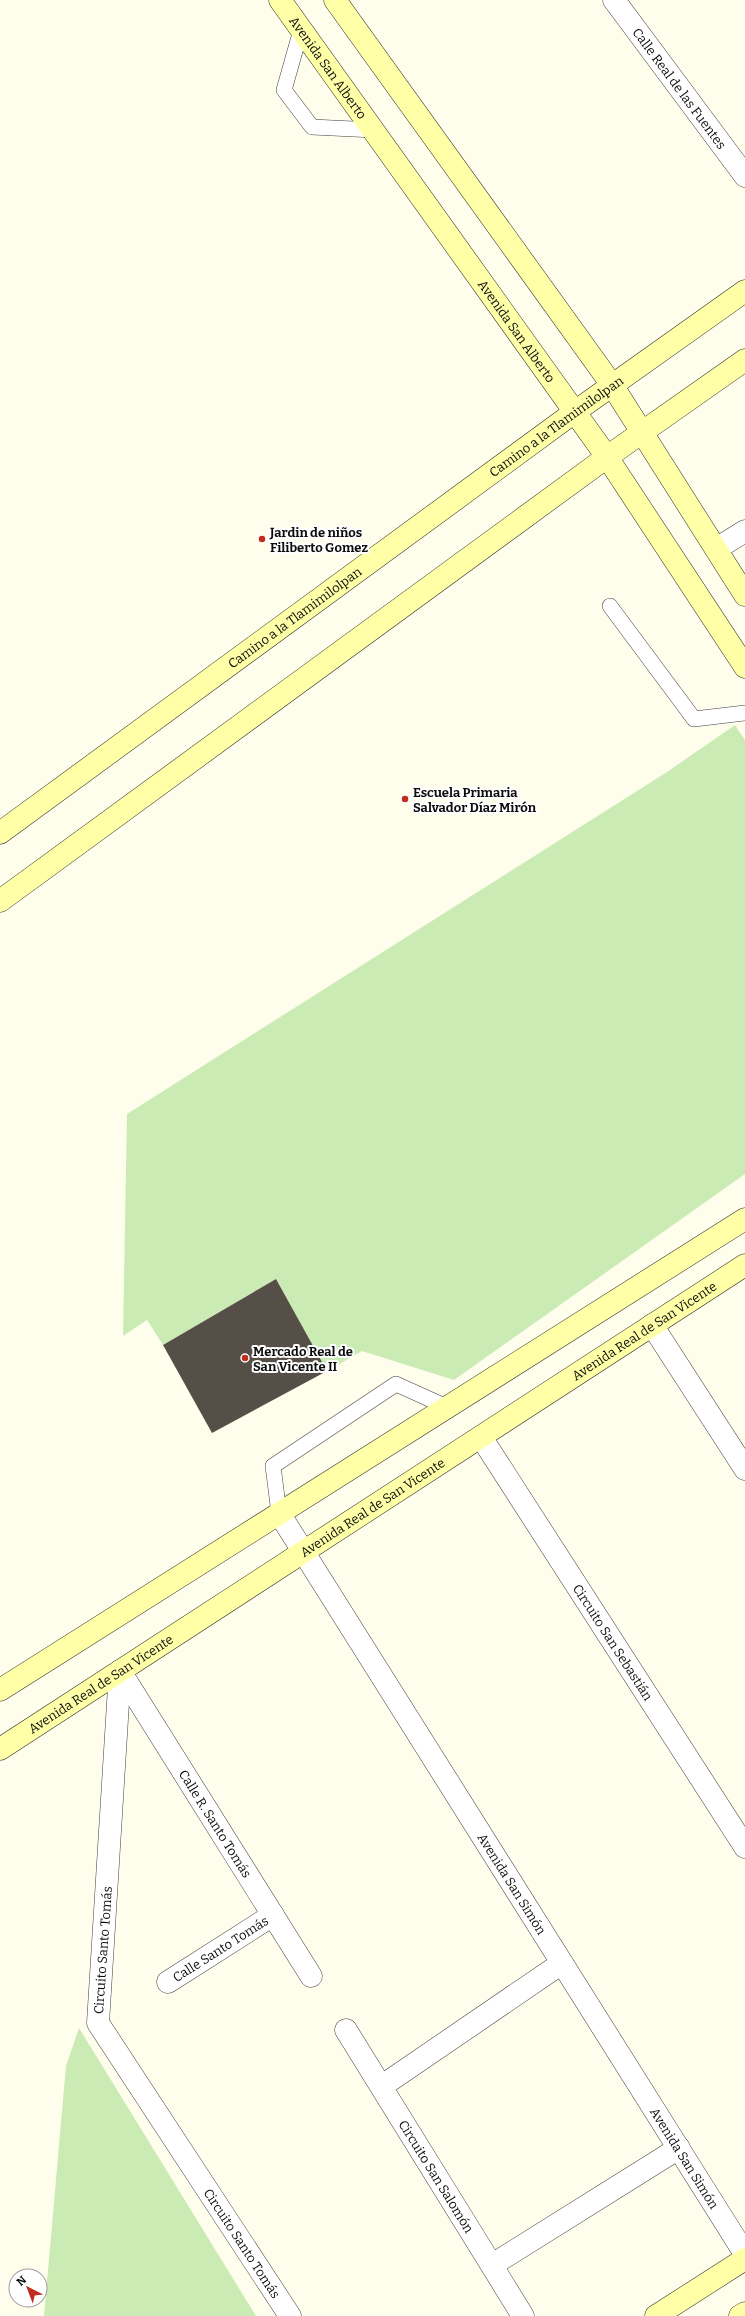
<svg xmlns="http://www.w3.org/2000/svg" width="745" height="2316" font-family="Bitter,serif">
  <rect width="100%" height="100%" fill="#fffeec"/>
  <!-- green -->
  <path fill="#caebb4" d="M735,725L745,740V1174L454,1380L362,1351L327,1371L276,1279L163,1345L147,1320L123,1336L127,1114L667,772Z
    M79,2028L256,2316H44L66,2066Z"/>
  <!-- building -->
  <path fill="#554f48" d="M276,1279L327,1371L212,1433L163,1345Z"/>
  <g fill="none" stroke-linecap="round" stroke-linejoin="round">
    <!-- lane casing -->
    <g stroke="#3f3f3f" stroke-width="16">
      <path id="lane" d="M301,30L284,90L312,127L374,130
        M610,606L694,719L745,713
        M279,1513L273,1466L396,1384L447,1407"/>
    </g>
    <!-- street casing -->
    <g stroke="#3f3f3f" stroke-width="23">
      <g id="street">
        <path id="s1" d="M614,0L745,176"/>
        <path d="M716,549L745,531"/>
        <path d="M652,1325L745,1469"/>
        <path id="s2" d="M481,1437L745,1847"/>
        <path id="s3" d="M279,1513L745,2254"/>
        <path id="s4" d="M120,1671L98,2023L290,2316"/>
        <path id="s5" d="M120,1671L311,1976"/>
        <path id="s6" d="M168,1982L273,1915"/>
        <path id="s7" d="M346,2030L523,2316"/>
        <path d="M382,2086L562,1963"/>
        <path d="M492,2265L679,2148"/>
      </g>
    </g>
    <!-- secondary casing -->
    <g stroke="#2e2e2e" stroke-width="23">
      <g id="secondary">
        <path id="s8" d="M280,0L607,457L745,667"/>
        <path d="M335,0L612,385L745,595"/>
        <path id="s9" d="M0,833L576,411L745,291"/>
        <path d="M0,901L607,457L745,360"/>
        <path d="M0,1690L745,1219"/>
        <path id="s10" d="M0,1749L745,1265"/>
        <path d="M656,2316L745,2259"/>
        <path d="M740,2316L745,2313"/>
      </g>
    </g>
    <!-- lane -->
    <use href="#lane" stroke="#fff" stroke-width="15"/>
    <!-- street -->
    <use href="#street" stroke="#fff" stroke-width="22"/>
    <!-- secondary -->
    <use href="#secondary" stroke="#feffa7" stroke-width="22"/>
  </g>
  <!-- markers -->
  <g fill="#c12c20" stroke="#fff" stroke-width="1.5">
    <circle cx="262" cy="539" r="4"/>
    <circle cx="405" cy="799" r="4"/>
    <circle cx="245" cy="1358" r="4"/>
  </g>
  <g text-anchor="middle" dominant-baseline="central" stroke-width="4" stroke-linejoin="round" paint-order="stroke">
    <!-- street labels -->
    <g font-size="13" fill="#0c0c0c" stroke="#fff">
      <text stroke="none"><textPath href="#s8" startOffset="83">Avenida San Alberto</textPath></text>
      <text stroke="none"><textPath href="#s1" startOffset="110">Calle Real de las Fuentes</textPath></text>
      <text stroke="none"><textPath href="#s8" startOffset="407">Avenida San Alberto</textPath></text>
      <text stroke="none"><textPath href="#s9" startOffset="689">Camino a la Tlamimilolpan</textPath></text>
      <text stroke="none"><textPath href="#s9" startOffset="365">Camino a la Tlamimilolpan</textPath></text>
      <text stroke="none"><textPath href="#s10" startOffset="768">Avenida Real de San Vicente</textPath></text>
      <text stroke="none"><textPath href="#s10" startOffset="444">Avenida Real de San Vicente</textPath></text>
      <text stroke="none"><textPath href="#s2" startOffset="244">Circuito San Sebastián</textPath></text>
      <text stroke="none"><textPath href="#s10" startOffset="120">Avenida Real de San Vicente</textPath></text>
      <text stroke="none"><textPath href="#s5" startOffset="180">Calle R. Santo Tomás</textPath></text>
      <text stroke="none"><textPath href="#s3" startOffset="438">Avenida San Simón</textPath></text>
      <text stroke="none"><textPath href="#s6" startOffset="62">Calle Santo Tomás</textPath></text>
      <text transform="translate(103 1950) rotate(-86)">Circuito Santo Tomás</text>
      <text stroke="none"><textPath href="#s3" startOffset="762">Avenida San Simón</textPath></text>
      <text stroke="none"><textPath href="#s7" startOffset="172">Circuito San Salomón</textPath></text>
      <text stroke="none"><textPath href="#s4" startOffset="616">Circuito Santo Tomás</textPath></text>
    </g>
    <!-- poi labels -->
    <g font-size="13" font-weight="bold" fill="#0c0c0c" stroke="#fff" text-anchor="start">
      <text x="270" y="532">Jardin de niños<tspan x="270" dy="15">Filiberto Gomez</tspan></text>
      <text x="413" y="792">Escuela Primaria<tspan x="413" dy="15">Salvador Díaz Mirón</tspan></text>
      <text x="253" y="1351">Mercado Real de<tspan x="253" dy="15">San Vicente II</tspan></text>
    </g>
  </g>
  <!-- north arrow -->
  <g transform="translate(28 2288) rotate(318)"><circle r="19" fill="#ffffff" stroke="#9e9e9e"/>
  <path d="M0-3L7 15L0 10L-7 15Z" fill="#c12c20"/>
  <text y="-6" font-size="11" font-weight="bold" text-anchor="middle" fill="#0c0c0c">N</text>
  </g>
</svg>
